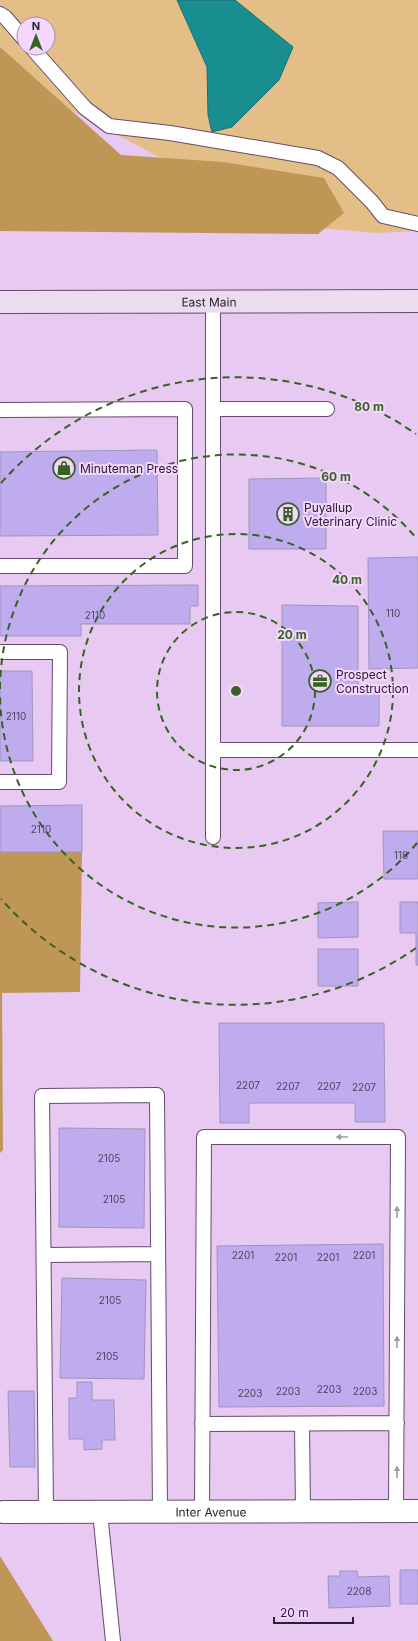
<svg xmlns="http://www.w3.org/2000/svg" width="418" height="1641" font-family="Inter,sans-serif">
  <rect width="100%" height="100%" fill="#e7c9f1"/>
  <!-- green -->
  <path fill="#e3be86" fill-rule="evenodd" d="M0,0H418V231L376,233L310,227L241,201L0,72ZM24,24H48V48H24Z"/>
  <!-- forest -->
  <path fill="#bf9656" d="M0,47L121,155L223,162L324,178L344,213L318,234L0,231Z
    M0,852H82L80,992L2,993L3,1150L0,1153Z
    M0,1556L53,1641H0Z"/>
  <!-- water -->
  <path fill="#188e91" stroke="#1e6d74" d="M177,0H235L293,47L279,80L232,127L212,132L208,115L207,67Z"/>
  <!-- building -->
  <path fill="#bfacef" stroke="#a094bf" d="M157,450L158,535L0,536V452Z
    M326,478V549H249V479Z
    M418,557V668L369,669L368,558Z
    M198,585V606H190V624H81V636H0V586Z
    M282,605L358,606V686H379V726H282Z
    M0,671H32L33,761H0Z
    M82,805V852H0V806Z
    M383,831H418V879H384Z
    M358,902V937L318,938V903Z
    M400,902H418V965H416V933H400Z
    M318,949H358V986H318Z
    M219,1023H384L385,1122H355V1103H249V1123H220Z
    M59,1128L145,1129L144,1228L59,1227Z
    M383,1244L384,1406L219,1407L217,1246Z
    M62,1278L146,1280L144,1379L60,1378Z
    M77,1382H92V1400H114L115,1440H102V1449L84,1450V1439H69V1398H77Z
    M8,1391H34L35,1467H10Z
    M400,1570H418V1604H400Z
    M340,1571H357L358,1577L389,1576L390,1606L329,1608L328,1576H340Z"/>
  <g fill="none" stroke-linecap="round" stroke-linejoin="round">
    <!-- service casing -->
    <g stroke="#654b6d" stroke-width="16">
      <path id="service" d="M0,14L5,17L24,39
        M32,48L85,108L109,126L170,133L318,158L338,168L372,202L383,216L418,224
        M213,301V837
        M213,409H327
        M0,410L185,409V566H0
        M0,652H60L59,782H0
        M213,750H418
        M44,1255L158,1254
        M202,1424L397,1423
        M302,1424L303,1511
        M46,1512L42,1096L157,1095L160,1512
        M100,1512L113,1641
        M202,1512L204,1137H398L396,1511"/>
    </g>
    <!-- minor casing -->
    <g stroke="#654b6d" stroke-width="24">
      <g id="minor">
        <path id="s1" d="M3,1512L418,1511"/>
      </g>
    </g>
    <!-- secondary casing -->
    <g stroke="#654b6d" stroke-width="24">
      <g id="secondary">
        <path id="s2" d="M0,302L418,301"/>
      </g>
    </g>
    <!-- service -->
    <use href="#service" stroke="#fff" stroke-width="14"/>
    <!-- minor -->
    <use href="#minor" stroke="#fff" stroke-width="22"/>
    <!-- secondary -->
    <use href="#secondary" stroke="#ebdcf0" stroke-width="22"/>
  </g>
  <!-- one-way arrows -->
  <defs><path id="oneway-solid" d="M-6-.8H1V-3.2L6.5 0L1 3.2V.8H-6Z"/></defs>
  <g fill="#a09ba1">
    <use href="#oneway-solid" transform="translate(342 1137) rotate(-180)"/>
    <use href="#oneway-solid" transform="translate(397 1212) rotate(-90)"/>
    <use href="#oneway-solid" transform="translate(397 1342) rotate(-90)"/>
    <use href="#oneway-solid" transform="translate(397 1472) rotate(-90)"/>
  </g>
  <!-- distance rings -->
  <g fill="none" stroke="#366322" stroke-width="2" stroke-dasharray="7 5">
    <circle cx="236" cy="691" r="79"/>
    <circle cx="236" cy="691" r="157"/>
    <path d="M417 843A236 236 0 0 1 0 693M0 689A236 236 0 0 1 417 539"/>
    <path d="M416 948A314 314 0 0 1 1 899M1 483A314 314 0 0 1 416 434"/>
  </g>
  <!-- icons -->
  <defs>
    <g id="shop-ring" transform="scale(1.15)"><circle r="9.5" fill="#f4d6ff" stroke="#366322" stroke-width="1.5"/><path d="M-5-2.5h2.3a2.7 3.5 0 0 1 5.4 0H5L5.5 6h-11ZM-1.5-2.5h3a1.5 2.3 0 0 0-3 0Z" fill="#366322"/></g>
    <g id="building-ring" transform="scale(1.15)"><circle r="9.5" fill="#f4d6ff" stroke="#366322" stroke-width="1.5"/><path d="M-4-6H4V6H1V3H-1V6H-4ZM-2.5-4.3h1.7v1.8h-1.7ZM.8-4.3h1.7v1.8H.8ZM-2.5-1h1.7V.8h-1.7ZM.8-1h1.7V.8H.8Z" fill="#366322"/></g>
    <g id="office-ring" transform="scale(1.15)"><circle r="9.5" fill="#f4d6ff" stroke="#366322" stroke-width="1.5"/><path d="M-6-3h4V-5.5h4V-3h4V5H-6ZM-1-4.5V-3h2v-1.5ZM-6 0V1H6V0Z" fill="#366322"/></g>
  </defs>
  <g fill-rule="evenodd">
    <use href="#shop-ring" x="64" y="468"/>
    <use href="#building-ring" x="288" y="514"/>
    <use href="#office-ring" x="320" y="681"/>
  </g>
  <g text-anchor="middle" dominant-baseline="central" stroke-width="4" stroke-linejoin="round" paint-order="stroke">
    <!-- number labels -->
    <g font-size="10" fill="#50435f">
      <text x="393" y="613">110</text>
      <text x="95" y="615">2110</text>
      <text x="16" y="716">2110</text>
      <text x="41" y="829">2110</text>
      <text x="401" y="855">118</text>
      <text x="248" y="1085">2207</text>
      <text x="288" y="1086">2207</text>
      <text x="329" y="1086">2207</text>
      <text x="364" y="1087">2207</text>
      <text x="109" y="1158">2105</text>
      <text x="114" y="1199">2105</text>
      <text x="243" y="1255">2201</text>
      <text x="364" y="1255">2201</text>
      <text x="286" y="1257">2201</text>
      <text x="328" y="1257">2201</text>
      <text x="110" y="1300">2105</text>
      <text x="107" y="1356">2105</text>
      <text x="329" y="1389">2203</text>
      <text x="288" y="1391">2203</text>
      <text x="365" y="1391">2203</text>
      <text x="250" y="1393">2203</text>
      <text x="359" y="1591">2208</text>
    </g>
    <!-- street labels -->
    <g font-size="12" fill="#2b202f" stroke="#f4d6ff">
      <text stroke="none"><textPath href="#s2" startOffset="209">East Main</textPath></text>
      <text stroke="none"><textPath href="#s1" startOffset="208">Inter Avenue</textPath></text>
    </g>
    <!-- poi labels -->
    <g font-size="12" fill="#2b202f" stroke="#f4d6ff" text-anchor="start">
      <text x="80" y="468">Minuteman Press</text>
      <text x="304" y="507">Puyallup<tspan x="304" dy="14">Veterinary Clinic</tspan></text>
      <text x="336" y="674">Prospect<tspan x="336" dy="14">Construction</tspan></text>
    </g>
  </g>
  <circle cx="236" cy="691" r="6" fill="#366322" stroke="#f4d6ff" stroke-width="2"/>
  <g font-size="12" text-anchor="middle" font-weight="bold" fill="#366322" stroke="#f4d6ff" stroke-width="4" stroke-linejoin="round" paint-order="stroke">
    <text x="369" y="411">80 m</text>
    <text x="336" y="481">60 m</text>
    <text x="347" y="584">40 m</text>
    <text x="292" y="639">20 m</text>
  </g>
  <!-- north arrow -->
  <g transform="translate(36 36)"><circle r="19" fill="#f4d6ff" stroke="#a48dac"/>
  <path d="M0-3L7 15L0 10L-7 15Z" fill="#366322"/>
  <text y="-6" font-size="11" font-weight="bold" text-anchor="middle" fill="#2b202f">N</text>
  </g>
  <!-- scale -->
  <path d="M274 1617v6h79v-6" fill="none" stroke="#2b202f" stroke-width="2"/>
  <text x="280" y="1617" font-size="12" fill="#2b202f" stroke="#f4d6ff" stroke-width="3" paint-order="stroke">20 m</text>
</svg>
